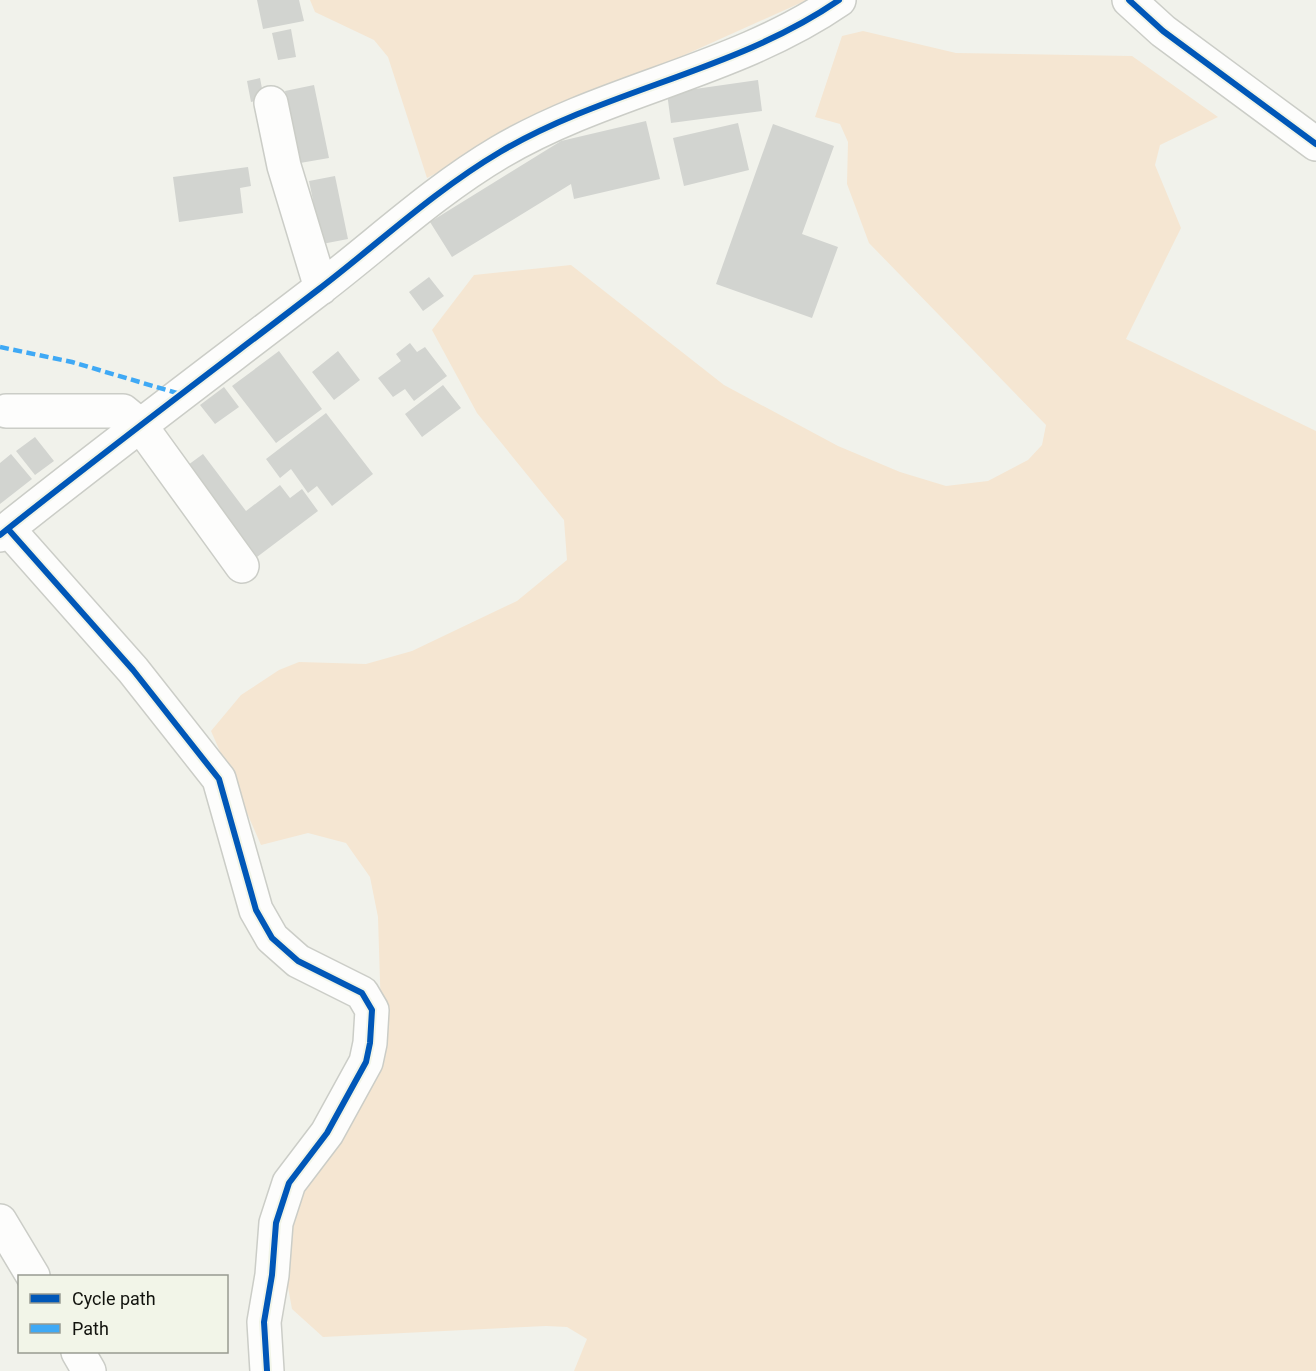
<svg xmlns="http://www.w3.org/2000/svg" width="1316" height="1371" font-family="Roboto,sans-serif">
  <rect width="100%" height="100%" fill="#f1f2eb"/>
  <!-- green -->
  <path fill="#f5e6d2" d="M310,0H807L529,125L427,178L388,57L374,40L315,12Z
    M863,31L956,53L1132,56L1218,117L1160,145L1155,165L1181,228L1126,339L1316,431V1371H574L587,1339L567,1327L546,1326L323,1337L292,1309L284,1265L295,1204L382,1045L378,917L370,877L346,843L308,833L261,845L211,731L241,695L279,670L299,662L366,664L412,651L517,601L567,560L564,520L477,413L432,330L474,275L571,265L724,385L838,446L900,472L946,486L988,481L1028,460L1042,445L1046,425L869,243L847,184L848,142L840,124L815,117L842,36Z"/>
  <!-- building -->
  <path fill="#d2d4d0" d="M257,0H299L304,21L263,29Z
    M291,29L296,57L278,60L272,33Z
    M260,78L264,99L251,102L247,81Z
    M758,80L762,111L671,123L667,93Z
    M314,85L329,158L300,163L285,91Z
    M646,121L660,179L574,199L571,184L452,257L430,222L561,141Z
    M738,123L749,170L684,186L673,138Z
    M773,124L834,146L802,234L838,247L812,318L716,284Z
    M248,167L251,186L240,188L243,213L179,222L173,177Z
    M335,176L348,239L322,244L309,181Z
    M429,277L444,296L423,311L409,292Z
    M410,343L417,352L425,347L447,376L414,401L405,389L393,397L378,378L401,361L396,354Z
    M279,351L322,409L276,443L232,386Z
    M338,351L360,380L334,400L312,372Z
    M443,385L461,408L422,437L405,414Z
    M224,387L239,407L215,424L200,405Z
    M326,413L373,474L332,506L317,486L308,493L291,469L280,478L266,459Z
    M35,437L54,461L35,475L16,451Z
    M11,454L32,479L0,504V463Z
    M203,454L246,511L280,485L290,498L302,489L318,511L257,557L188,465Z"/>
  <g fill="none" stroke-linecap="round" stroke-linejoin="round">
    <!-- minor casing -->
    <g stroke="#cbcdc7" stroke-width="36">
      <path id="minor" d="M1129,0L1163,31L1316,144
        M271,103L284,166L321,288
        M6,411H123L140,425L242,566
        M8,529L133,670L219,779L256,910L272,938L298,961L362,993L372,1010L370,1043L366,1062L327,1133L289,1183L276,1223L272,1275L264,1322L267,1371
        M0,535C105,451 212,371 319,289C379,243 434,191 500,152C607,89 736,71 839,0
        M0,1221L33,1276
        M78,1352L89,1371"/>
    </g>
    <!-- minor -->
    <use href="#minor" stroke="#fdfdfc" stroke-width="33"/>
    <!-- quiet -->
    <path stroke="#3fa9f5" stroke-width="4.5" stroke-dasharray="9 4.5" stroke-linecap="butt" d="M0,347L72,362L180,394"/>
    <!-- cycleway casing -->
    <g stroke="#f2f5e8" stroke-width="10">
      <path id="cycleway" d="M1129,0L1163,31L1316,144
        M8,529L133,670L219,779L256,910L272,938L298,961L362,993L372,1010L370,1043L366,1062L327,1133L289,1183L276,1223L272,1275L264,1322L267,1371
        M0,535C105,451 212,371 319,289C379,243 434,191 500,152C607,89 736,71 839,0"/>
    </g>
    <!-- cycleway -->
    <use href="#cycleway" stroke="#0057b8" stroke-width="6"/>
  </g>
  <!-- legend -->
  <rect x="18" y="1275" width="210" height="78" fill="#f2f5e8" stroke="#989b91" stroke-width="1.5"/>
  <rect x="30" y="1294" width="30" height="9" fill="#0057b8" stroke="#989b91" stroke-width="1.5"/>
  <text x="72" y="1305" font-size="18" fill="#12130e">Cycle path</text>
  <rect x="30" y="1324" width="30" height="9" fill="#3fa9f5" stroke="#989b91" stroke-width="1.5"/>
  <text x="72" y="1335" font-size="18" fill="#12130e">Path</text>
</svg>
